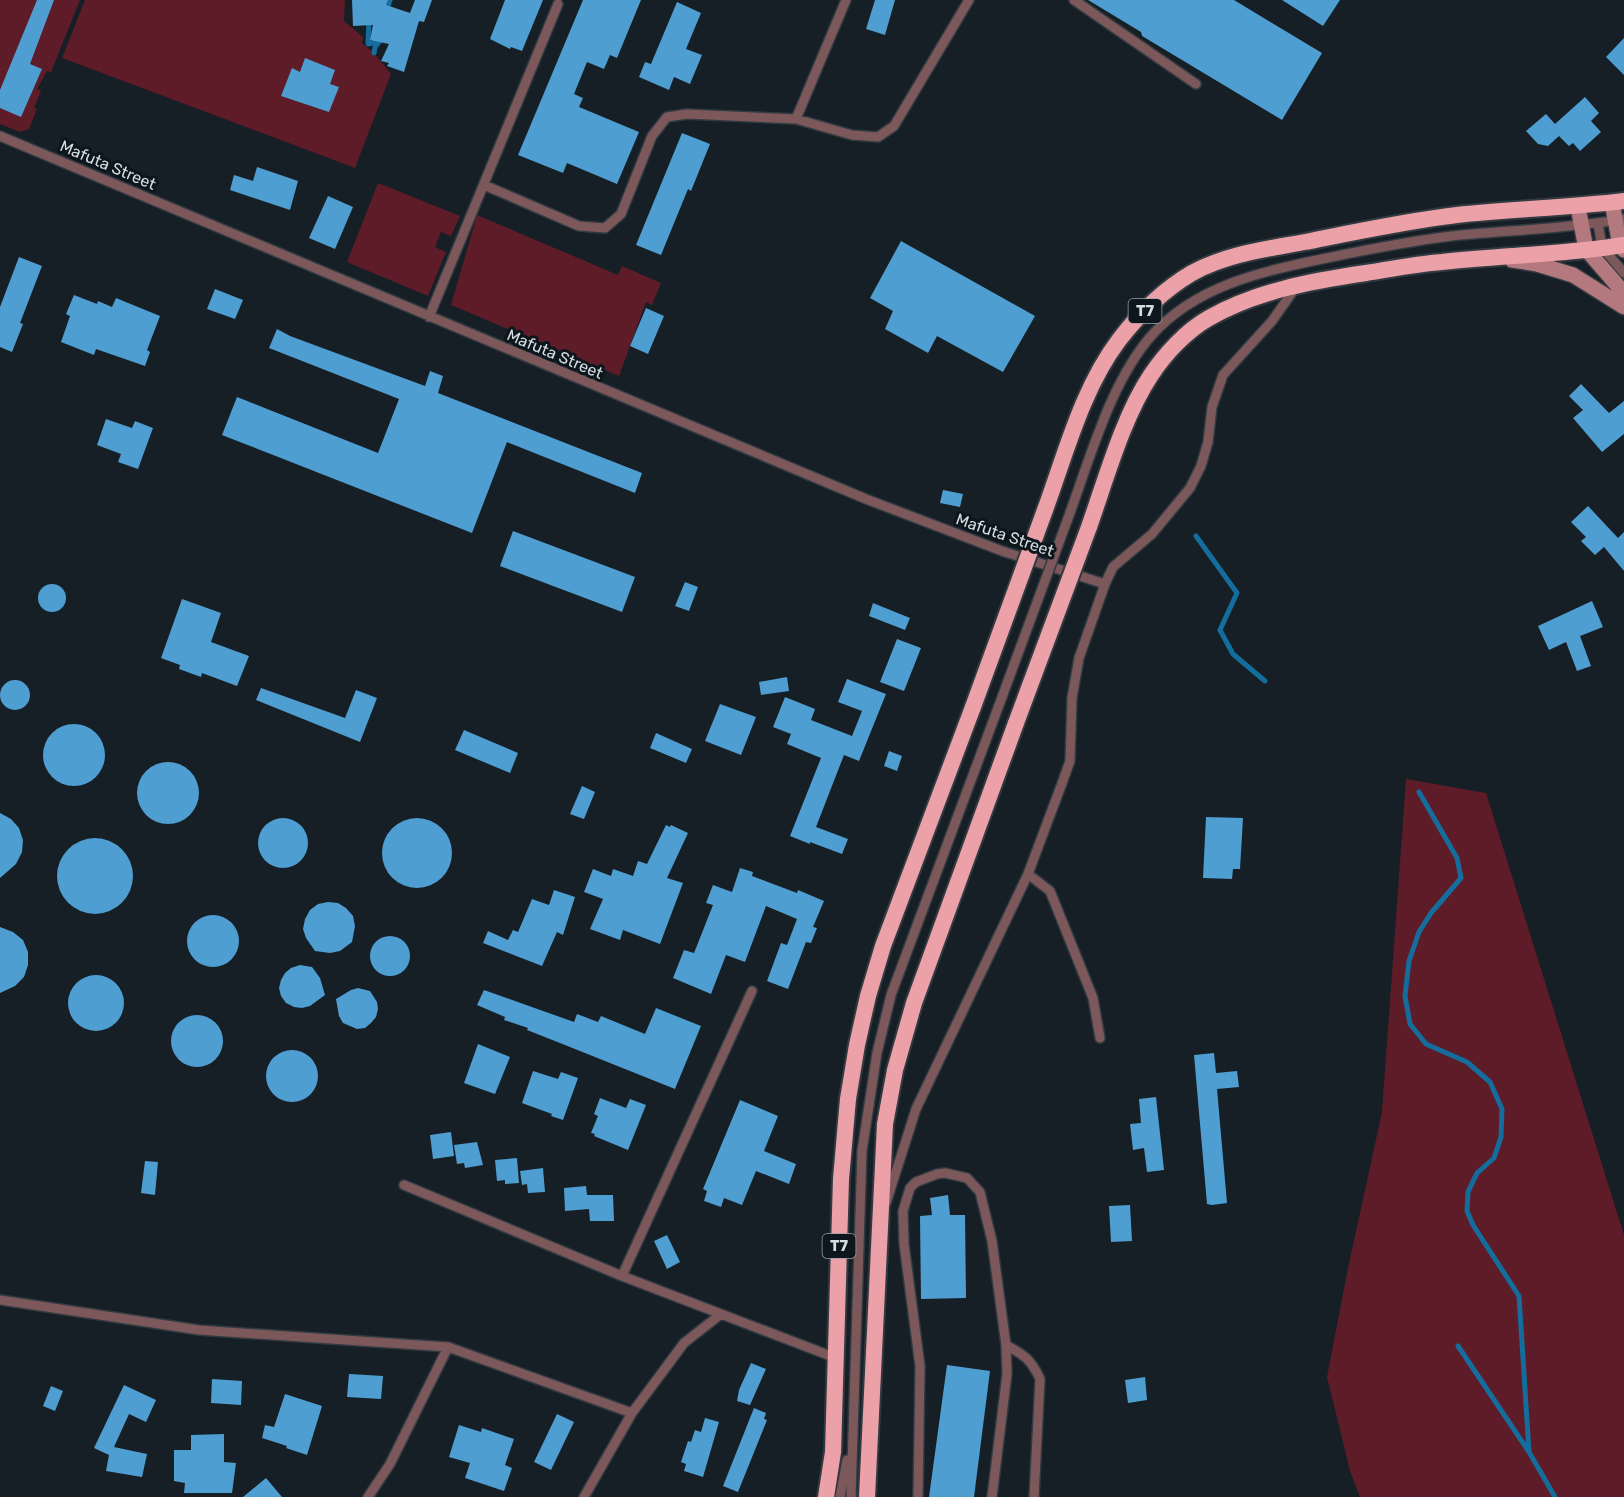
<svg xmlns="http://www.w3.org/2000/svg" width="1624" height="1497" font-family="Rubik,sans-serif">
  <rect width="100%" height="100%" fill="#161f26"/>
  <!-- green -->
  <path fill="#5d1c27" d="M0,0H80L51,72L47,71L37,89L41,91L34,108L37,109L29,129L20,132L0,124Z
    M85,0H345L344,21L363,37L362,43L374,53L391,74L355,168L62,58Z
    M378,183L460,216L451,236L441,232L435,247L446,252L428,296L347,262Z
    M477,215L618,275L622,266L661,283L652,305L646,302L619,376L451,305Z
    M1406,779L1486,793L1624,1235V1497H1360L1350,1471L1327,1377L1348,1268L1382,1112Z"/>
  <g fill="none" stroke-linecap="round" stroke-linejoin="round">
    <!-- stream -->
    <path stroke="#146d9c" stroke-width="5" d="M386,13L390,0
      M369,20L368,44L380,41L375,47L374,53
      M1196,536L1237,593L1220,630L1233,654L1265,681
      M1419,792L1457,858L1461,878L1431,913L1419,932L1409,961L1405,996L1410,1024L1426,1044L1467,1062L1490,1082L1502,1109L1501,1137L1494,1158L1477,1173L1468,1192L1467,1211L1473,1225L1519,1296L1529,1452
      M1458,1346L1529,1452L1555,1497"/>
  </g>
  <!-- building -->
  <path fill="#4f9ed1" d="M37,0H54L30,64L42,69L21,117L0,108V90Z
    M352,0H388L386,5L410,13L415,0H432L424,22L419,21L404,72L387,66L389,63L381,61L389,44L370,40L373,25L353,26Z
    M505,0H543L522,51L511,47L510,49L490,39Z
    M583,0H641L617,58L610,55L604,69L587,62L574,94L583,98L579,107L639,132L617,184L567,163L563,173L518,155Z
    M875,0H895L885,35L866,29Z
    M1088,0H1234L1322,53L1282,120L1142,36L1141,32Z
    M1282,0H1340L1323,26Z
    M677,2L701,13L686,49L702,55L690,84L674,77L669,90L639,77L645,62L651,64Z
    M1624,38V75L1606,57Z
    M305,58L335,70L330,84L339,87L329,112L281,96L292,68L300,72Z
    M1585,97L1599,113L1591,121L1601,132L1580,151L1573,143L1569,146L1559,136L1548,146L1538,144L1526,131L1546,114L1555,124Z
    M682,133L710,144L691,191L688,189L661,255L636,245Z
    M257,167L298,181L290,210L230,190L234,175L253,181Z
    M328,196L353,207L335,249L309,238Z
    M901,241L1035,316L1003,372L937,336L928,353L885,329L893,311L870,298Z
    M19,257L42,266L20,323L23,324L12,352L0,347V307Z
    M215,289L243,300L235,319L207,309Z
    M74,295L97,304L98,301L112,307L116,298L160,316L147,350L150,352L145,366L96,349L94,355L61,342L70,316L66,314Z
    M646,308L664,316L648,354L630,346Z
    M277,329L290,336L425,386L430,371L443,376L438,393L642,473L635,493L507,442L472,533L222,435L237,397L378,453L399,399L269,348Z
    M1581,384L1609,413L1624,401V434L1602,452L1573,418L1583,410L1569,396Z
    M106,419L132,428L135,421L153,428L138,469L118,462L121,454L97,445Z
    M943,490L963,494L960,507L940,503Z
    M1588,506L1618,538L1624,532V571L1604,547L1595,555L1581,541L1586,537L1571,522Z
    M513,531L635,577L622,612L500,566Z
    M685,582L698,587L689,611L675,606Z
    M38 598a14 14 0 1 1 28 0a14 14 0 1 1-28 0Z
    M182,599L221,613L211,642L249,656L237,686L202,673L201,677L179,669L180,665L161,658Z
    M1592,601L1603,627L1580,636L1591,666L1577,671L1566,642L1549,650L1538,626Z
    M873,603L910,618L905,630L869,616Z
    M897,639L921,648L904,691L880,682Z
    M787,677L789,691L761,695L759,682Z
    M847,679L886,694L859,761L844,755L816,827L848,839L842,854L810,842V844L790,836L821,758L787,744L791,734L773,727L785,697L815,709L811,720L852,736L862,711L838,702Z
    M0 695a15 15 0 1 1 30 0a15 15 0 1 1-30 0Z
    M261,688L345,718L356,690L377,698L360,742L256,700Z
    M720,704L756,717L741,755L705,741Z
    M43 755a31 31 0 1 1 62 0a31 31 0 1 1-62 0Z
    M464,730L518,753L510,773L455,750Z
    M656,733L692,749L686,763L650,748Z
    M889,751L902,756L897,771L884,766Z
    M137 793a31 31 0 1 1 62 0a31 31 0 1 1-62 0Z
    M582,786L595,792L584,819L570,814Z
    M0,813L11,819L19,828L23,840L22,852L16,864L0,878Z
    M1206,817L1243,818L1240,869H1233L1232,879L1203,878Z
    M258 843a25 25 0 1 1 50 0a25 25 0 1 1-50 0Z
    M382 853a35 35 0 1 1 70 0a35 35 0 1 1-70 0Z
    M666,825L670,827L671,825L688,833L667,878L683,883L660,944L623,930L620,940L590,929L603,899L584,892L593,869L611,876L613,869L633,876L638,861L647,864Z
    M57 876a38 38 0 1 1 76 0a38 38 0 1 1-76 0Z
    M740,868L753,872L752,876L797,893L798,890L824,901L813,927L817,928L811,943L806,942L788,989L767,981L781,943L787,945L797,919L766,906L745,962L726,955L711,994L673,978L684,950L694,953L713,905L706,903L713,885L732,892Z
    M554,890L575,897L563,935L557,932L542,966L483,943L488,931L508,940L513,930L518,932L532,899L549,905Z
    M328,902L338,903L346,908L353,916L355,926L352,942L340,951L330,953L315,951L306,938L303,929L305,919L310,910L318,904Z
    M187 941a26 26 0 1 1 52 0a26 26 0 1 1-52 0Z
    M0,927L13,932L23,940L28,952V965L24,977L15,986L0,993Z
    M370 956a20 20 0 1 1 40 0a20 20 0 1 1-40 0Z
    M300,965L312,967L320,978L325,995L310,1006L302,1008L294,1007L286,1003L281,996L279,988L281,980L285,973L291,968Z
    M68 1003a28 28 0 1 1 56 0a28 28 0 1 1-56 0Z
    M358,988L370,991L377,1002L378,1009L376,1017L371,1023L365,1028L357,1029L343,1023L339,1016L336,999L351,990Z
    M484,990L574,1022L577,1014L598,1022L601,1016L645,1034L656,1008L701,1026L675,1089L565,1045L527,1030L528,1028L504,1020L505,1017L477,1005Z
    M171 1041a26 26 0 1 1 52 0a26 26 0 1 1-52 0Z
    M478,1044L510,1057L495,1094L464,1083Z
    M266 1076a26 26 0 1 1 52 0a26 26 0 1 1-52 0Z
    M1214,1053L1216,1073L1237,1071L1239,1087L1217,1089L1227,1203L1212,1205L1207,1204L1194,1055Z
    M533,1071L558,1079L561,1072L578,1078L563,1120L551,1116L552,1114L522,1103Z
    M1156,1097L1164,1170L1147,1172L1144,1148L1133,1150L1130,1124L1141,1123L1139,1099Z
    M600,1098L626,1108L630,1099L646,1105L628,1150L594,1136L595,1134L591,1133L598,1116L594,1114Z
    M740,1100L778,1116L764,1151L796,1164L789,1184L756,1171L742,1205L724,1198L721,1207L704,1201L707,1191L703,1189Z
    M451,1132L454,1156L433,1159L430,1135Z
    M477,1142L483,1165L465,1168L464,1163L457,1164L454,1145Z
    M517,1158L519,1183L505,1184V1180L497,1181L495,1160Z
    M145,1161L158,1162L155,1195L141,1193Z
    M543,1168L545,1192L528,1193L527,1184L522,1185L520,1171Z
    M586,1186L587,1195H613L614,1221H590L589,1209L565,1211L564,1188Z
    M948,1195L950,1215H965L966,1298L921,1299L920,1216L932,1215L930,1198Z
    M1130,1205L1132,1241L1111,1242L1109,1206Z
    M667,1235L680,1262L667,1269L654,1241Z
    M751,1363L766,1369L750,1405L737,1401L739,1390Z
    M947,1365L990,1371L974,1497H929Z
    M349,1374L383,1376L381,1399L347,1397Z
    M1145,1377L1147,1400L1128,1403L1125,1380Z
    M212,1379L242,1381L241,1405L211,1403Z
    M124,1385L156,1400L146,1422L129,1414L114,1447L147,1454L142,1477L106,1471L109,1455L94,1448Z
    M51,1386L63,1391L55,1411L43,1406Z
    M285,1394L322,1406L307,1455L286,1448L287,1446L262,1438L265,1425L274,1427Z
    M754,1408L766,1413L764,1419L767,1420L738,1492L723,1486Z
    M557,1414L574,1422L551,1470L534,1462Z
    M705,1418L719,1422L703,1477L684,1471L686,1464L681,1462L688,1441L691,1442L695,1430L701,1432Z
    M459,1425L481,1432L482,1428L514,1439L505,1465L512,1468L504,1491L465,1478L470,1463L449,1457Z
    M224,1434V1462L236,1463L232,1493H184L185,1483L174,1481V1450H191V1435Z
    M266,1478L282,1497H243Z"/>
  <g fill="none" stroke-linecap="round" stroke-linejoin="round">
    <!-- service casing -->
    <g stroke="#313a40" stroke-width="12">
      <path id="service" d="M1074,0L1196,84
        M796,119L846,0
        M0,136L866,499L1002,551L1105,584
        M484,185L579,226L605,228L621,214L652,136L667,117L687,114L796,119L852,135L878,137L894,126L969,0
        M1598,223L1602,247L1624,273
        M429,317L558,4
        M1067,521C1089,462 1110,382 1152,335C1196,286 1260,272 1322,259C1365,250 1409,241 1452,236C1509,230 1567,229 1624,219
        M1028,874L1050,891L1093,998L1100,1038
        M404,1185L622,1276L721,1314
        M886,1203L916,1109L1028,874L1061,786L1070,761L1072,698L1079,658L1105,584L1113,567L1152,534L1190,488L1201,466L1208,442L1212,407L1223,375L1272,321L1296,287
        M622,1276L752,991
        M0,1300L199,1330L448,1347L632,1413
        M1006,1345C1024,1355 1031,1359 1040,1379L1034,1497
        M368,1497L390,1464L448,1347
        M584,1497L632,1413L684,1343L721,1314L836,1358
        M840,1497L847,1460
        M851,1497L862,1151L877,1053L891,995L995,716
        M918,1497L920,1366L904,1244L903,1211L910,1188L916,1182L937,1174L945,1173L967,1178L980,1192L992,1241L1006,1345L1007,1374L992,1497"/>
    </g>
    <!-- secondary casing -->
    <g stroke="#313a40" stroke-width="18">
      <path id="secondary" d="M1612,203L1620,245L1624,250
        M1578,207L1586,249L1624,293
        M1512,260L1537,264L1573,275L1624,307"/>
    </g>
    <!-- trunk casing -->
    <g stroke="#313a40" stroke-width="20">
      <path id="trunk" d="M1045,510C1066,453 1082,389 1119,340C1139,314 1163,290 1192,273C1226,254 1267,249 1305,242C1355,232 1406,221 1457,215C1512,209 1568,208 1624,201
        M1089,527C1106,479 1123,417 1151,375C1165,354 1186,331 1209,318C1257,291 1311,281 1366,273C1391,269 1417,264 1442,262C1503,255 1564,255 1624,245
        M826,1497L833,1452L841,1179L848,1099L857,1045L868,996L883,946L973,707
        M867,1497L885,1124L895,1070L914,1003L1016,723"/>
    </g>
    <!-- service -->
    <use href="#service" stroke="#7d585b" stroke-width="9"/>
    <!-- secondary -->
    <use href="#secondary" stroke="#b3797e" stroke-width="15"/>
    <!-- trunk -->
    <use href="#trunk" stroke="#eca1a8" stroke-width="16"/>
    <!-- service-bridge casing -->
    <g stroke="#313a40" stroke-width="12" stroke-linecap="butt">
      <path id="service-bridge" d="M995,716L1067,521"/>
    </g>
    <!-- trunk-bridge casing -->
    <g stroke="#313a40" stroke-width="20" stroke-linecap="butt">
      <path id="trunk-bridge" d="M973,707L1045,510
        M1016,723L1089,527"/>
    </g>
    <!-- service-bridge -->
    <use href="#service-bridge" stroke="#7d585b" stroke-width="9"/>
    <!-- trunk-bridge -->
    <use href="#trunk-bridge" stroke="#eca1a8" stroke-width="16"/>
  </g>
  <g text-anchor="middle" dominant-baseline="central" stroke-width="6" stroke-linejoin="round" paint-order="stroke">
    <!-- shield labels -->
    <g fill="#0d161c" stroke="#9aa1a6" stroke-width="1.5">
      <rect x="1128.5" y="299" width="33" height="24" rx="4.5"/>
      <rect x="822.5" y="1234" width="33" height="24" rx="4.5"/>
    </g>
    <g font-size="15" font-weight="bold" fill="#d6dde1">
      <text x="1145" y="311">T7</text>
      <text x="839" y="1246">T7</text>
    </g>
    <!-- street labels -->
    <g font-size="16" fill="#d6dde1" stroke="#0d161c">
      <text transform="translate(108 165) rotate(23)">Mafuta Street</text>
      <text transform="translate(555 354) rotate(23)">Mafuta Street</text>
      <text transform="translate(1005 535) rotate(19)">Mafuta Street</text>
    </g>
  </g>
</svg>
